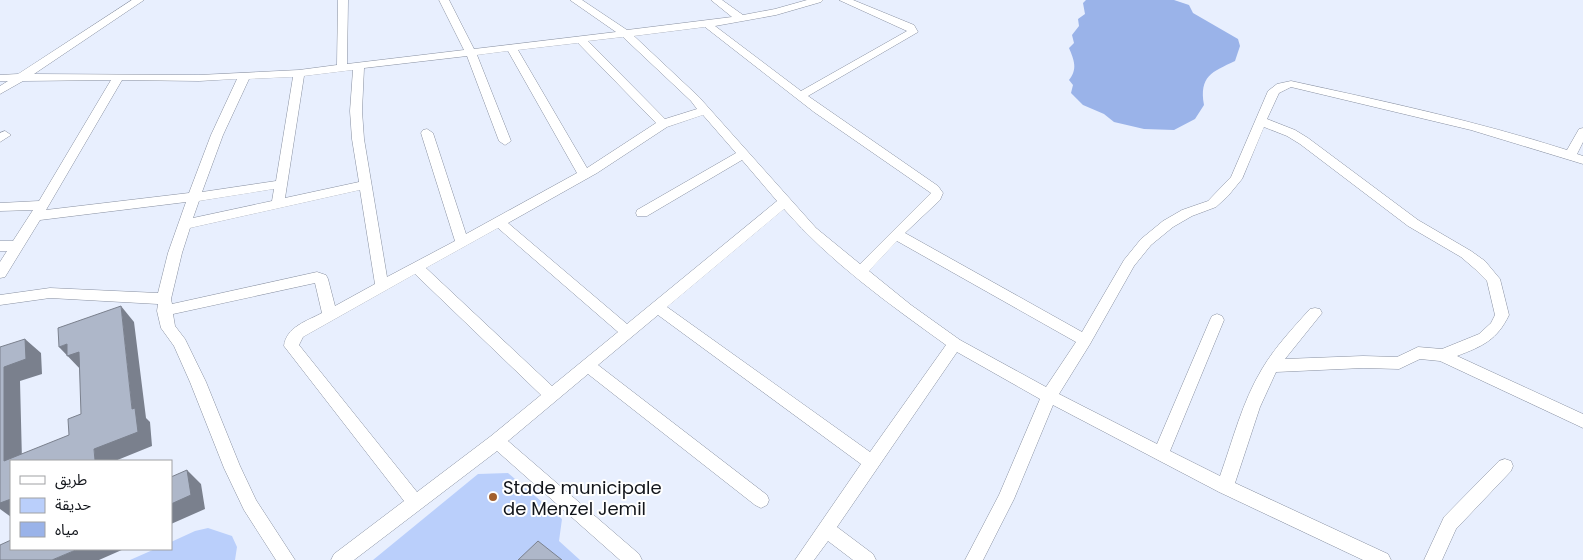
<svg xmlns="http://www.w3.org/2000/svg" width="1583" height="560" font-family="Poppins,'Noto Sans Arabic',sans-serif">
  <rect width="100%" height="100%" fill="#e8effe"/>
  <!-- green -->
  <path fill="#bacffb" d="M508,473L562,519L559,541L580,560H373L478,474Z
    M208,528L232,536L237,547L235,560H130L155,549H171V542L195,531Z"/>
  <!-- water -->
  <path fill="#9ab3e9" d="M1086,0H1174L1189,5L1193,13L1238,39L1240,46L1235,61C1212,72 1199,76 1204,105L1195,119L1174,130L1144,129L1114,122L1104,114L1083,105L1071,93L1073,85L1069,80C1078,69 1074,60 1069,48L1074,43L1072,35L1079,26L1078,19L1085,14L1083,3Z"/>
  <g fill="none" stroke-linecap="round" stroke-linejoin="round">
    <!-- minor casing -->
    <g stroke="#8890a1" stroke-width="1">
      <path id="minor" d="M132,0H144L34,74L199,75L299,70L337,65L338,0H348L347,64L464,50L439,0H449L474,49L616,32L570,0H582L627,30L732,17L711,0H722L743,15L775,9L807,0H823L821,2L776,15L715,26L801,91L907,31L839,0H853L914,25L918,32L808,96L938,186L943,193L940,200L905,233L1082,332L1124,260L1141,239L1163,221L1182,210L1208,201L1231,177L1268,91L1277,84L1291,81C1383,101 1476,121 1567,150L1579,129L1583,128V142L1577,154L1583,156V164L1471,130L1291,87L1279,93L1267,119L1295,130L1308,138L1418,220L1471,251L1485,261L1500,279L1509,315C1497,340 1483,346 1457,356L1583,414V428L1440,361L1420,359L1399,369L1363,368L1276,372L1260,407L1235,483L1388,554L1391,560H1363L1219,492L1053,405L1014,499L983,560H965L999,495L1040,399L957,352L837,527L873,554L876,560H853L828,541L814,560H795L861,464L658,315L598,365L767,495L769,500L767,505L761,508L755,505L588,374L508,441L639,554L642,560H620L497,451L354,560H331L334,554L404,501L284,346C286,327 307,321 322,313L315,283L173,314L175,326L185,339L206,382L240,466L256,500L295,560H276L244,510L224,468L190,382L174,346L161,328L157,311L158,304L50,298L0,305V295L50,288L158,293L168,253L186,202L40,220L5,277L0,278V262L7,251H0V241H13L33,210L0,211V203L39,201L111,80L23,81L0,94V86L8,81H0V75L18,74ZM705,27L814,112L931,193L860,264L816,228L699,97L634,36ZM623,37L691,101L697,109L665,119L588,41ZM578,43L656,123L587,168L518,50ZM508,51L577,173L466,234L433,133L427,129L423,130L421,133L455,241L387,277L364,139L362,111L364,68L467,56L499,141L505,145L511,141L477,55ZM353,70L350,111L352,139L359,182L285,198L304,76ZM293,77L276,181L202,192L223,135L249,79ZM237,79L211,135L189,193L46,210L122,80L199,81ZM703,115L736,153L637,210L636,213L637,216H647L742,160L777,201L627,324L508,223L597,173L667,127ZM1264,127L1287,136L1300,144L1408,226L1461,257L1475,269L1487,281L1495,315L1491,323L1479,334L1442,349L1418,347L1397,357L1363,356L1285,359L1322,313L1320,309L1315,308L1310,309C1293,328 1275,347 1262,369C1242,402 1233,440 1220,476L1170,451L1224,320L1222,316L1217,314L1212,316L1210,320L1157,444L1059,394L1090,344L1134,266L1151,245L1173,227L1192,216L1216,207L1228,196L1242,179ZM274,189L272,201L193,218L199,201ZM360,190L375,284L335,306L328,279L326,275L317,272L172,304L171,299L182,253L190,228ZM784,209C830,262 889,304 946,345L870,452L667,307ZM498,228L618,332L552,386L426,268ZM897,241L1076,342L1046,387L960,340L911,305L869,271ZM415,274L541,395L491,436L417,492L299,345L303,337Z
        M5,131L11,135L0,142V133Z
        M1505,459L1511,461L1513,466L1511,471L1456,529L1442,560H1424L1444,517L1499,461Z"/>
    </g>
    <!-- minor -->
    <use href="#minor" fill="#fff" fill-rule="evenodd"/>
  </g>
  <!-- shaded-wall -->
  <path fill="#7a808d" d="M121,306L134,322L146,418L150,422L152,446L115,461H95L94,449L132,409Z
    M25,339L41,353L42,374L20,381L22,461H4V367Z
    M67,344L79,352L82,371L59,347Z
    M187,470L201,484L205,509L171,524V504Z
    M0,488L11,497V517L0,509Z
    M78,549H124L99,560H52Z"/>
  <!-- building -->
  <path fill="#aeb7c9" stroke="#7a808d" d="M121,306L132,409L135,408L138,432L94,449L95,461H11V499L0,503V347L25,339L26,359L4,367V461L69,435L68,419L81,414L79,352L67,356V344L59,347L58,328Z
    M187,470L191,495L171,504V477Z
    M11,540V549H78L52,560H0V545Z
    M538,541L562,560H518Z"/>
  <!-- markers -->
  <circle fill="#a25f2e" stroke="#fff" stroke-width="2" cx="493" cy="497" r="5"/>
  <g text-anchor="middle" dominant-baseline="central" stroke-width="4" stroke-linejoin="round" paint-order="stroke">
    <!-- near-poi labels -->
    <g font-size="18" fill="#12151b" stroke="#fff" text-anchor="start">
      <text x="503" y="487">Stade municipale<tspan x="503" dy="21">de Menzel Jemil</tspan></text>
    </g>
  </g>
  <!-- legend -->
  <rect x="10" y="460" width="162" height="90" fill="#ffffff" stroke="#a0a1a4"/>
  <rect x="20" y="476" width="25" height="8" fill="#ffffff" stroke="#a0a1a4"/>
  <text x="55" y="485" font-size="15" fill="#12151b">طريق</text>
  <rect x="20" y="498" width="25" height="15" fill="#bacffb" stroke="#a0a1a4"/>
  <text x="55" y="510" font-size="15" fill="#12151b">حديقة</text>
  <rect x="20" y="522" width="25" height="15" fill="#9ab3e9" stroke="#a0a1a4"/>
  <text x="55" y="535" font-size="15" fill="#12151b">مياه</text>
</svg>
